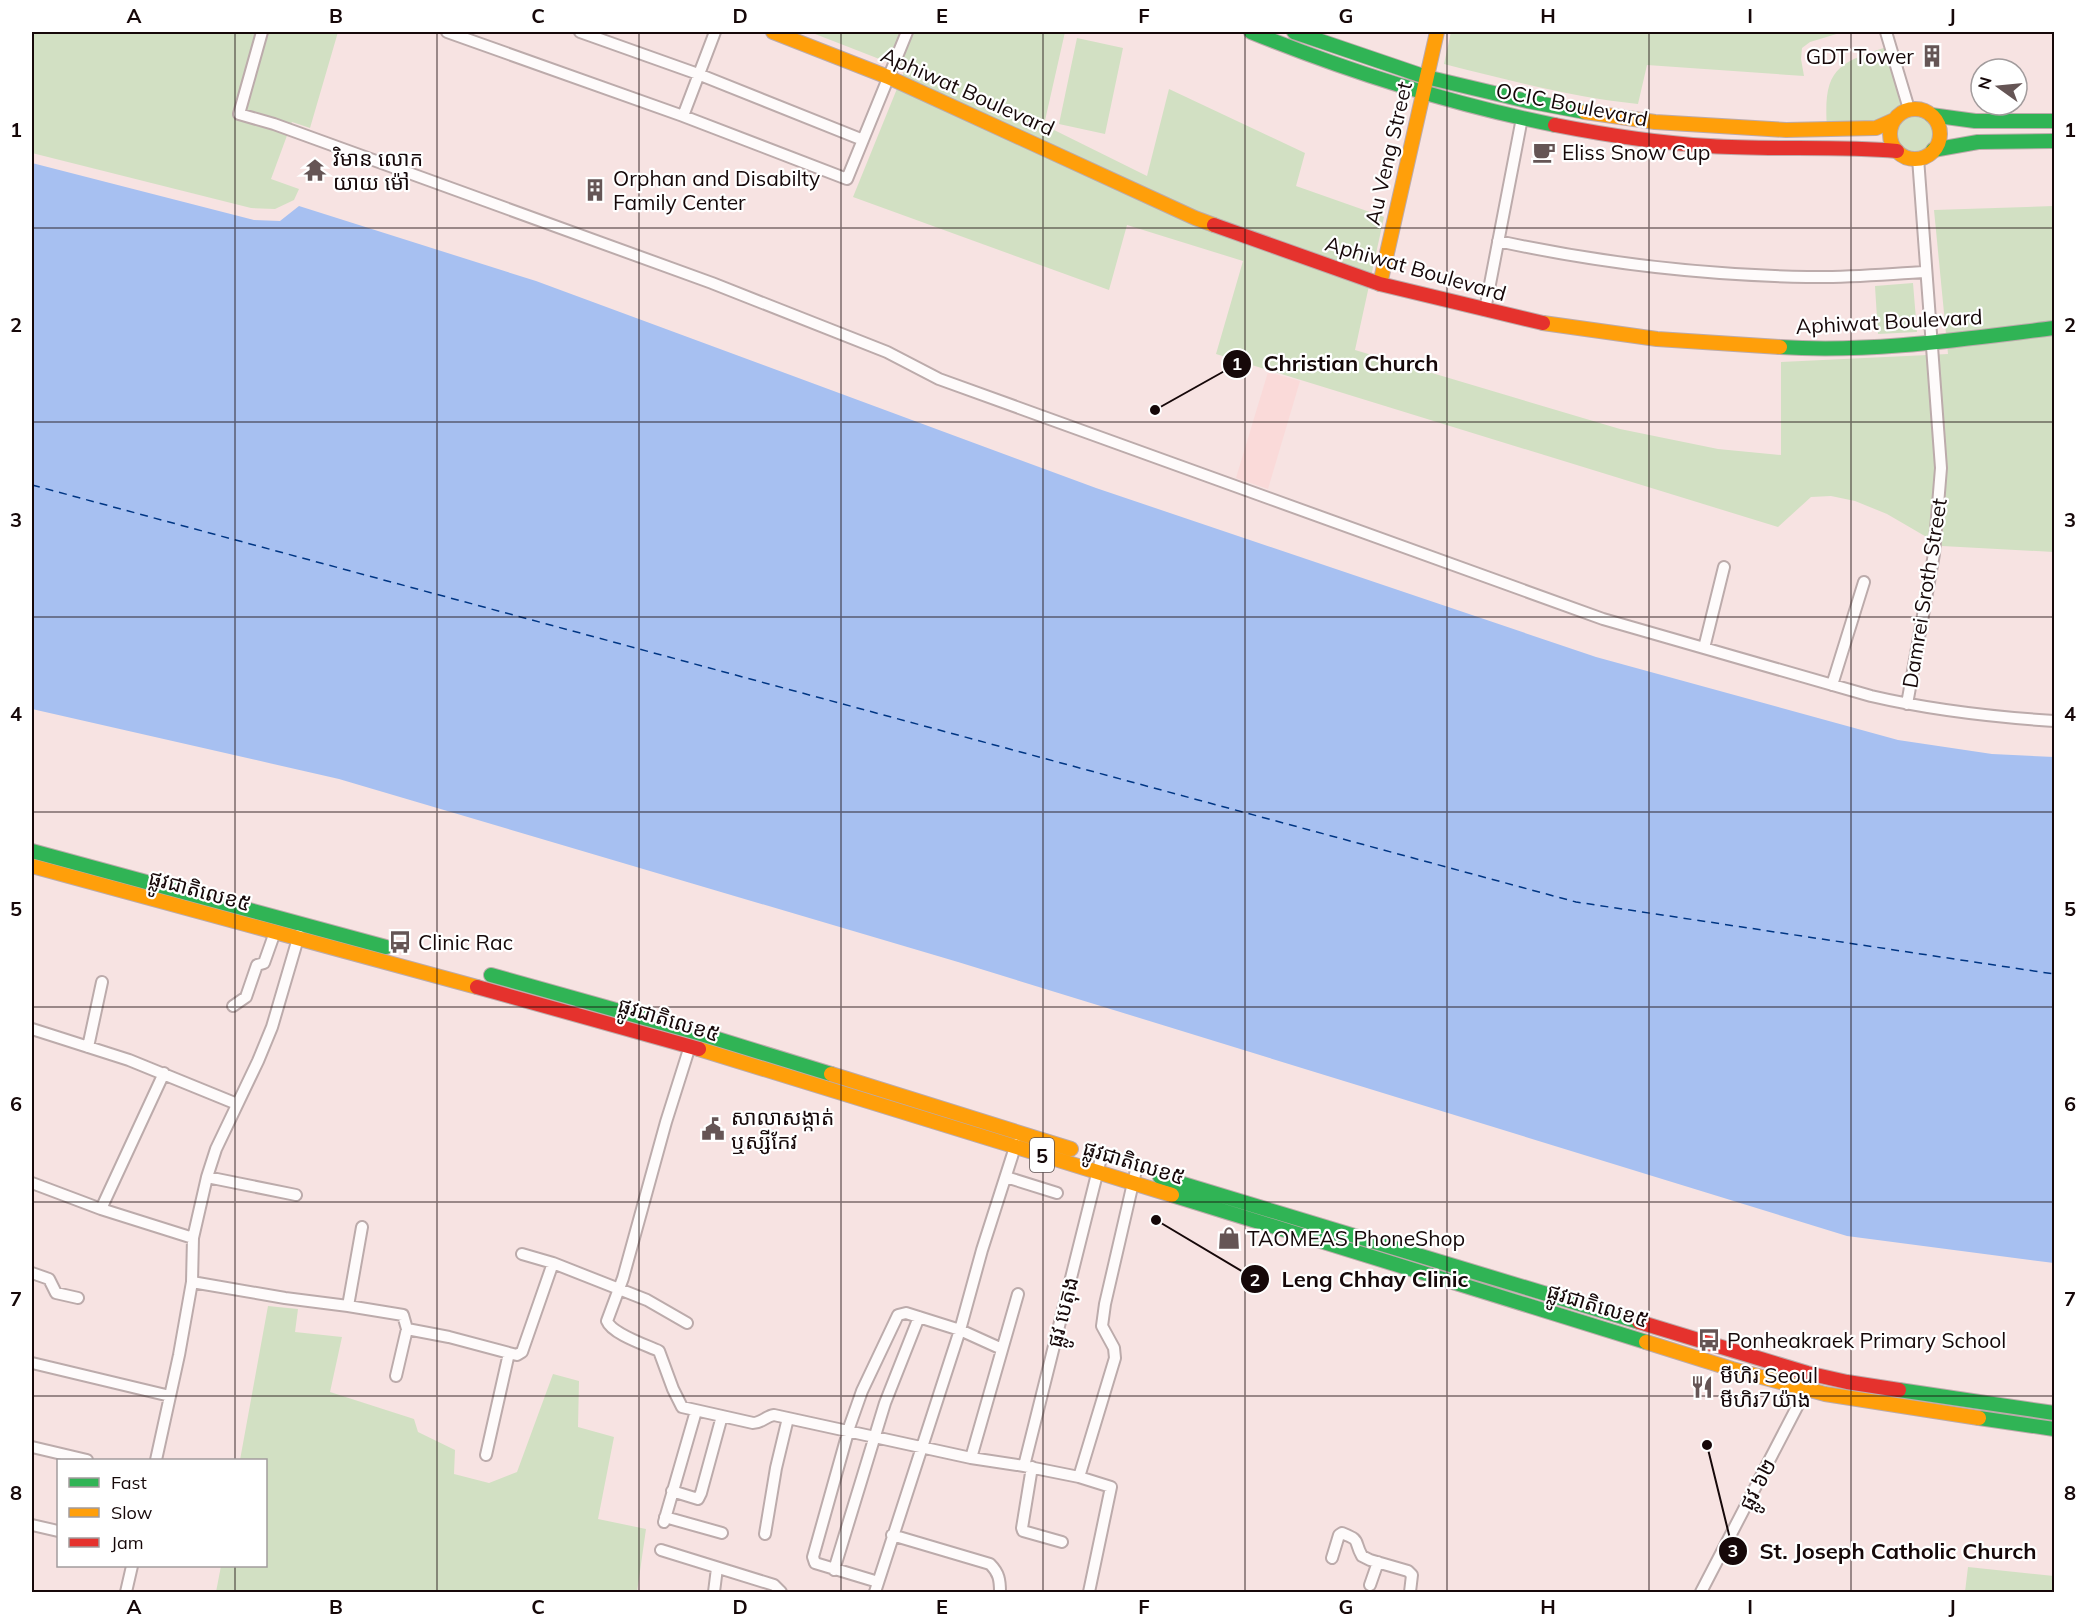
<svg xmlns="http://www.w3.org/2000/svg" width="2086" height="1624" font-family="Mulish,'Noto Sans Khmer',sans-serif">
  <rect width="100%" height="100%" fill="#f7e3e2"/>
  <!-- built -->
  <path fill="#fadad9" d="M1268,372L1300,381L1268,489L1236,478Z"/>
  <!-- green -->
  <path fill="#d2e0c3" d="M32,32H338L310,128L292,122L271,179L299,189L294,200L275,209L251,208L32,153Z
    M810,32H1065L1044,125L1147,176L1169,89L1305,153L1296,186L1384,217L1355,350L1620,429L1718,449L1781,455V362L1948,354L1934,210L2054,206V552L1942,546L1887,514L1855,501L1831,496L1811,497L1778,527L1216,354L1243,261L1127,225L1109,290L853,197L905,69Z
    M1451,32H1843L1810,42L1802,48L1801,59L1804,76L1647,65L1638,104C1572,97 1508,80 1444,64Z
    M1077,38L1123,48L1105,134L1059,124Z
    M1890,46L1909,109L1901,113L1894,120L1827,129C1823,69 1836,63 1890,46Z
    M1897 134a18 18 0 1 1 36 0a18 18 0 1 1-36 0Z
    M1913,283L1917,332L1878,334L1875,286Z
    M268,1306L298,1309L295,1332L342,1337L330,1392L414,1419L418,1432L455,1450L454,1474L489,1483L517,1472L553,1374L579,1381L578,1427L614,1437L598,1519L646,1529L637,1592H216L221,1566H266V1460H240Z
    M1968,1567L2054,1576V1592H1965Z"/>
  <!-- water -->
  <path fill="#a7c0f1" d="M32,163L254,220L280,221L299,206L536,281L1096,488L1596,657L1898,740L1992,754L2054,757V1263L1847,1236L958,962L339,779L32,709Z"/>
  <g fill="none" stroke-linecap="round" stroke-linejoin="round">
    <!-- ferry -->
    <path stroke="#003684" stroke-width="1.5" stroke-dasharray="8 6" stroke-linecap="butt" d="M32,485L1576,902L2054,974"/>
    <!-- street casing -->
    <g stroke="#bcabab" stroke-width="14">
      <path id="street" d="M262,32L239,114L274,124L712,283L887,352L939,379L1603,619L1871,696C1931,710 1993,717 2054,721
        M447,32L683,116L847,179L907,32
        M580,32L698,74L863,140
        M1886,32L1909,109
        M683,116L715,32
        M1498,241C1599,263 1704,275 1807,277C1847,278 1887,274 1926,272
        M1485,310L1522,118
        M1704,648L1724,567
        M1832,685L1864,582
        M1907,704L1934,554L1941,468L1918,158
        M233,1006L246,997L257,965L264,963L275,932
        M32,1029L129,1060L237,1104
        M690,1046L666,1122L623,1278L607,1321C612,1334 646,1345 659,1351L673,1389L682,1407L753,1423C762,1423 766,1416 774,1415L971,1458L1024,1466L1079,1477L1111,1487L1089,1592
        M88,1047L102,982
        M207,1177L296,1195
        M1006,1177L1057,1193
        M32,1183L101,1209L193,1238
        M101,1209L164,1073
        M362,1227L348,1306L403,1315L407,1329
        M522,1254L553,1263L647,1300L687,1323
        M32,1273L49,1279L56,1293L78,1298
        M192,1282L285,1298L348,1306
        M32,1363L170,1396
        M396,1376L407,1329L449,1337L509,1353
        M32,1447L87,1460
        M486,1455L509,1353L517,1355L522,1352L553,1263
        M971,1458L1018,1294
        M156,1460L179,1355L192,1282L193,1238L207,1177L216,1149L258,1061L272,1027L299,935
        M1024,1466L1101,1158
        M1032,1467L1022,1528L1023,1531L1062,1542
        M1079,1477L1115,1358L1114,1348L1102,1326L1105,1304L1136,1170
        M672,1491L698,1499L701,1493L722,1416
        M665,1517L722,1533
        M664,1522L696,1411
        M32,1525L58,1531
        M765,1534L776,1468L788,1418
        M892,1535L990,1564C999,1573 1000,1580 1000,1592
        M661,1550L774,1585L781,1592
        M1332,1558L1339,1535L1342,1533C1362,1541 1353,1540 1362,1556L1370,1560L1408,1571L1412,1575L1410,1592
        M834,1570L885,1403L919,1317
        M878,1582L815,1563L813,1557L850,1425L862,1391L898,1315L906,1313L960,1330L1002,1349
        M1370,1585L1378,1562
        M126,1592L132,1566
        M714,1592L717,1568
        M875,1592L960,1330L982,1250L1016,1144
        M1701,1592L1797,1407L1804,1387"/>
    </g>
    <!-- fast casing -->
    <g stroke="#bcabab" stroke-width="16">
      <path id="fast" d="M1251,32C1350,72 1451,104 1555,125
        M1294,32L1426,77L1527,101L1585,112
        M1931,115L1975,121H2054
        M1933,150L1978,142L2054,141
        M1780,347C1871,353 1964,339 2054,328
        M32,851L386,947
        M491,975L698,1033L831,1074
        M1160,1177L1639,1322
        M1172,1195L1646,1342
        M1899,1390L2054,1413
        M1979,1418L2054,1429"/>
    </g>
    <!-- slow casing -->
    <g stroke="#bcabab" stroke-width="16">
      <path id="slow" d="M773,32L888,77L1195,218L1214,225
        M1890 134a25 25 0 1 1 50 0a25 25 0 1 1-50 0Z
        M1585,112L1655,122L1786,130L1876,128L1894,120
        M1380,284L1437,32
        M1543,323L1657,339L1780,347
        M32,866L477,987
        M699,1049L1172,1195
        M831,1074L1071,1149
        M1646,1342L1732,1369L1825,1394L1979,1418"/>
    </g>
    <!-- jam casing -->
    <g stroke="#bcabab" stroke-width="16">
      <path id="jam" d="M1555,125C1606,135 1658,143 1710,146C1772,150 1835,146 1897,151
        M1214,225L1380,284L1543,323
        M477,987L699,1049
        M1639,1322L1807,1373L1847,1382L1899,1390"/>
    </g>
    <!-- street -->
    <use href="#street" stroke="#fefbfb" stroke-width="10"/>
    <!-- fast -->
    <use href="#fast" stroke="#30b455" stroke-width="14"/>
    <!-- slow -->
    <use href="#slow" stroke="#ff9f0a" stroke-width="14"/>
    <!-- jam -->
    <use href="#jam" stroke="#e5322d" stroke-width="14"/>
  </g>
  <!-- grid -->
  <path fill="none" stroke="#160809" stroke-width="1.5" stroke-opacity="0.55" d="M235,32V1460M437,32V1592M639,32V1592M841,32V1592M1043,32V1592M1245,32V1592M1447,32V1592M1649,32V1592M1851,32V1592M32,228H2054M32,422H2054M32,617H2054M32,812H2054M32,1007H2054M32,1202H2054M32,1396H2054M235,1566V1592"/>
  <!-- icons -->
  <defs>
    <g id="building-bare" transform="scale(1.8)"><path d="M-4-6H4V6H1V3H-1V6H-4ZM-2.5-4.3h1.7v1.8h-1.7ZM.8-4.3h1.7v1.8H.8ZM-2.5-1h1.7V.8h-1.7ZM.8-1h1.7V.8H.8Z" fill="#655555" stroke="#fff" stroke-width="2.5" paint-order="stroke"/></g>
    <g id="cafe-bare" transform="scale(1.8)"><path d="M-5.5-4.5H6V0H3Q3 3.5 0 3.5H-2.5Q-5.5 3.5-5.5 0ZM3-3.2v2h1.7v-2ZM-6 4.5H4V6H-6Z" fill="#655555" stroke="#fff" stroke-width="2.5" paint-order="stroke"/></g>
    <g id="temple-bare" transform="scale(1.8)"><path d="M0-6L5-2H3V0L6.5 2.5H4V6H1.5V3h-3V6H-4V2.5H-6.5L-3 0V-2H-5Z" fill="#655555" stroke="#fff" stroke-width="2.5" paint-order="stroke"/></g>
    <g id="bus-bare" transform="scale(1.8)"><path d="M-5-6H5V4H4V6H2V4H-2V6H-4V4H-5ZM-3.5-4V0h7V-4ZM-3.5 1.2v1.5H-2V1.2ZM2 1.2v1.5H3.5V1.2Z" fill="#655555" stroke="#fff" stroke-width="2.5" paint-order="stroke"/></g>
    <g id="civic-bare" transform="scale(1.8)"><path d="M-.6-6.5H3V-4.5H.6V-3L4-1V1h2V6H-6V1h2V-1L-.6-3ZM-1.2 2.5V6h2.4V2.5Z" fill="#655555" stroke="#fff" stroke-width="2.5" paint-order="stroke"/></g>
    <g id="shop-bare" transform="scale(1.8)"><path d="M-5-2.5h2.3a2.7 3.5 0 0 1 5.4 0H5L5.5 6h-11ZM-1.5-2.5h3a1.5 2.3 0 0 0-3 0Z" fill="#655555" stroke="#fff" stroke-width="2.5" paint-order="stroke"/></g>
    <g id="restaurant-bare" transform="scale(1.8)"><path d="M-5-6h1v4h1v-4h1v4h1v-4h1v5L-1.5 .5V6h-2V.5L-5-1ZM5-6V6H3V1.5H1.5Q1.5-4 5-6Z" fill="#655555" stroke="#fff" stroke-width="2.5" paint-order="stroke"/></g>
  </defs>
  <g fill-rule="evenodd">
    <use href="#building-bare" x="1932" y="56"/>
    <use href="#cafe-bare" x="1544" y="152"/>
    <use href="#temple-bare" x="315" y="170"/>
    <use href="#building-bare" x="595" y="190"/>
    <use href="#bus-bare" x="400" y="942"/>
    <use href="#civic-bare" x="713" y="1129"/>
    <use href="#shop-bare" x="1229" y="1238"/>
    <use href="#bus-bare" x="1709" y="1340"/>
    <use href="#restaurant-bare" x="1702" y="1387"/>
  </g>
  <g text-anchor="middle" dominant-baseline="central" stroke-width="4.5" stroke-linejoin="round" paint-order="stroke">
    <!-- shield labels -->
    <rect fill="#fff" stroke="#5c5253" stroke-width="1.5" x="1030" y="1138" width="24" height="34" rx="4.5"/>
    <g font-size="20" font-weight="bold" fill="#160809">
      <text x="1042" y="1155">5</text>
    </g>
    <!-- poi labels -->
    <g font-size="21" fill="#160809" stroke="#fff" text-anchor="start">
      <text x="1914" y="56" text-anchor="end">GDT Tower</text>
      <text x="1562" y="152">Eliss Snow Cup</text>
      <text x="333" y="158">វិមាន លោក<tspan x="333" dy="24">យាយ ម៉ៅ</tspan></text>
      <text x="613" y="178">Orphan and Disabilty<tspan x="613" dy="24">Family Center</tspan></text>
      <text x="418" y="942">Clinic Rac</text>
      <text x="731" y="1117">សាលាសង្កាត់<tspan x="731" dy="24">ឬស្សីកែវ</tspan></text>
      <text x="1247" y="1238">TAOMEAS PhoneShop</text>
      <text x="1727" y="1340">Ponheakraek Primary School</text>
      <text x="1720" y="1375">មីហិរ Seoul<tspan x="1720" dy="24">មីហិរ7យ៉ាង</tspan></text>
    </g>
    <!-- street labels -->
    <g font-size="21" fill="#160809" stroke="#fff">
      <text transform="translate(968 91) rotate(24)">Aphiwat Boulevard</text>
      <text transform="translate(1572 104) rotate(11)">OCIC Boulevard</text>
      <text transform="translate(1388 153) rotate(-77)">Au Veng Street</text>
      <text transform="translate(1416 268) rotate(16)">Aphiwat Boulevard</text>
      <text transform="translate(1889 321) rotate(-3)">Aphiwat Boulevard</text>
      <text transform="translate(1924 593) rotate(-81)">Damrei Sroth Street</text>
      <text transform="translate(200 890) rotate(15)">ផ្លូវជាតិលេខ៥</text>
      <text transform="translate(669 1019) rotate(17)">ផ្លូវជាតិលេខ៥</text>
      <text transform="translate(1134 1162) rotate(17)">ផ្លូវជាតិលេខ៥</text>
      <text transform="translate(1598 1305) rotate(17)">ផ្លូវជាតិលេខ៥</text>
      <text transform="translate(1062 1312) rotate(-76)">ផ្លូវ បេតុង</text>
      <text transform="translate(1757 1484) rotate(-62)">ផ្លូវ ៦២</text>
    </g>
  </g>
  <!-- callouts -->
  <path fill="none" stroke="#160809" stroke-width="2" d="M1155 410L1237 364M1156 1220L1255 1279M1707 1445L1733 1551"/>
  <g fill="#160809" stroke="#fff" stroke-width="2">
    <circle cx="1155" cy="410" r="6"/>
    <circle cx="1156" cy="1220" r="6"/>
    <circle cx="1707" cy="1445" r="6"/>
    <circle cx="1237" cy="364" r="15"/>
    <circle cx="1255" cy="1279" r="15"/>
    <circle cx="1733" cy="1551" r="15"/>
  </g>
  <g font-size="18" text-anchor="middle" font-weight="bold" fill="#fff">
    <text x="1237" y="370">1</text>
    <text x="1255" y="1286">2</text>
    <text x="1733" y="1557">3</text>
  </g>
  <g font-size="22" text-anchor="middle" font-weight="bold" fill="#160809" stroke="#fff" stroke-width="4.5" stroke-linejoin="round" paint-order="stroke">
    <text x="1351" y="371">Christian Church</text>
    <text x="1375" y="1287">Leng Chhay Clinic</text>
    <text x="1898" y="1559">St. Joseph Catholic Church</text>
  </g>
  <!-- border -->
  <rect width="2086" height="1624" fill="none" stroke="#ffffff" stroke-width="66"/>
  <!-- legend -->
  <rect x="57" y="1459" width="210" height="108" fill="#ffffff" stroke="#a29c9d" stroke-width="1.5"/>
  <rect x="69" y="1478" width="30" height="9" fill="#30b455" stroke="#a29c9d" stroke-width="1.5"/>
  <text x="111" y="1489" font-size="18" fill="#160809">Fast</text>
  <rect x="69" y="1508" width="30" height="9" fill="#ff9f0a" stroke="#a29c9d" stroke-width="1.5"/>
  <text x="111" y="1519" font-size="18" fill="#160809">Slow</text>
  <rect x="69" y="1538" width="30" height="9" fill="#e5322d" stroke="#a29c9d" stroke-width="1.5"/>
  <text x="111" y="1549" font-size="18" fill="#160809">Jam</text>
  <!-- north arrow -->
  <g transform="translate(1999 87) rotate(285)"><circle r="28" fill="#ffffff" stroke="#a29c9d" stroke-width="1.5"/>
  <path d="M0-4.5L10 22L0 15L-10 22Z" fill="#655555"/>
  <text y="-9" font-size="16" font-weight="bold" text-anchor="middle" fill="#160809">N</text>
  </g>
  <rect x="33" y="33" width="2020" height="1558" fill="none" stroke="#160809" stroke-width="2"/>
  <g font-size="20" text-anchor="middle" font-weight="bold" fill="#160809">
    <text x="134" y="23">A</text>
    <text x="336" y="23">B</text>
    <text x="538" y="23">C</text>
    <text x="740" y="23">D</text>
    <text x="942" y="23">E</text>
    <text x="1144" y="23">F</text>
    <text x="1346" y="23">G</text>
    <text x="1548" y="23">H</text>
    <text x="1750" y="23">I</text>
    <text x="1952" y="23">J</text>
    <text x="16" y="137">1</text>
    <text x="2070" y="137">1</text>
    <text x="16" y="332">2</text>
    <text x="2070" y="332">2</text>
    <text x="16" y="527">3</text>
    <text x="2070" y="527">3</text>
    <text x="16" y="721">4</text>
    <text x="2070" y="721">4</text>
    <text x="16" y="916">5</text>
    <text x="2070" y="916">5</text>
    <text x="16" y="1111">6</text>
    <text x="2070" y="1111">6</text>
    <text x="16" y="1306">7</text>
    <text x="2070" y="1306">7</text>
    <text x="16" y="1500">8</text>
    <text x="2070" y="1500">8</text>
    <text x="134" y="1614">A</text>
    <text x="336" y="1614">B</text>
    <text x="538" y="1614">C</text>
    <text x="740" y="1614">D</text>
    <text x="942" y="1614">E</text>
    <text x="1144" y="1614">F</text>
    <text x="1346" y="1614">G</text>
    <text x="1548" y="1614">H</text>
    <text x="1750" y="1614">I</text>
    <text x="1952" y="1614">J</text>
  </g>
</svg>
